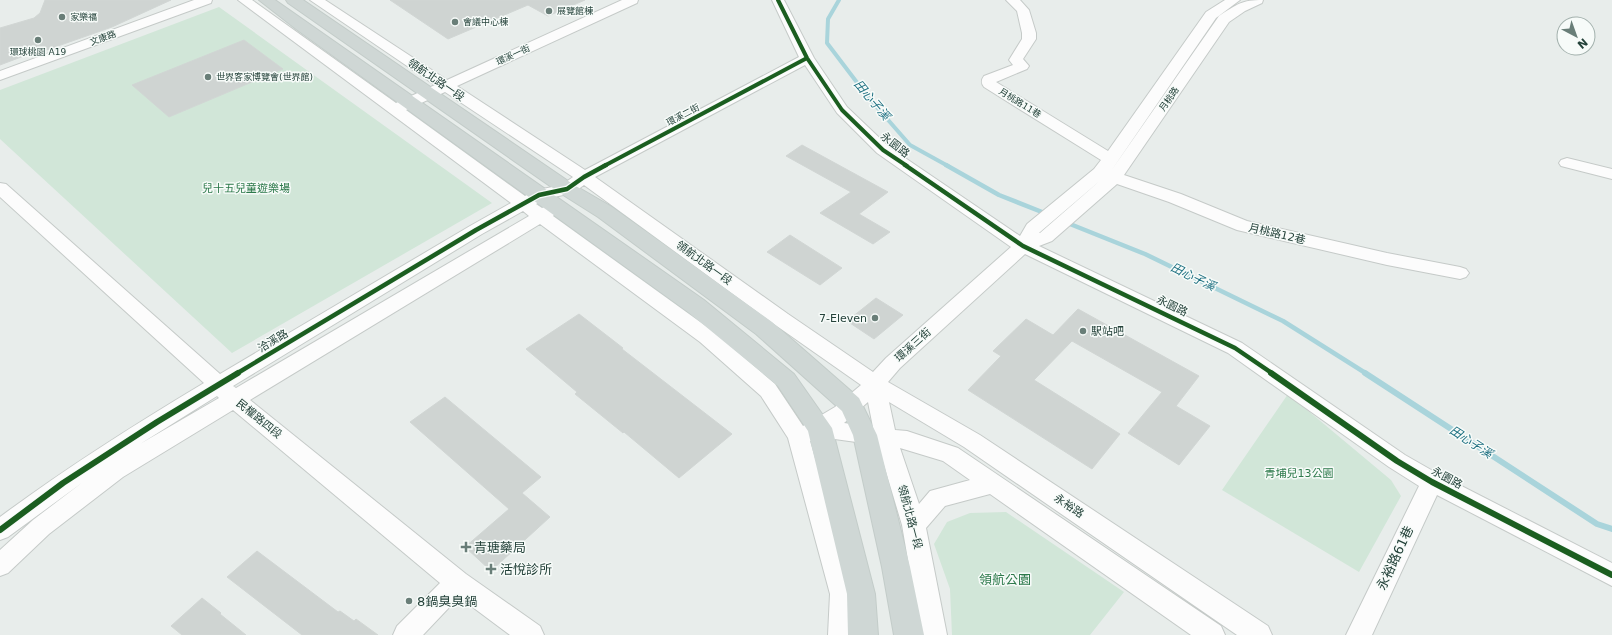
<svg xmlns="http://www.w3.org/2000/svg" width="1612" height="635" font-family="'DejaVu Sans','Noto Sans TC',sans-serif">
  <rect width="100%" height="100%" fill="#e8edeb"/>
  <!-- green -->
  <path fill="#d1e6d8" d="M219,7L492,203L232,353L0,139V90Z
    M1288,394L1391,480L1401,496L1359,572L1222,490Z
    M1006,512L1124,592L1090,635H952L950,589L934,544L947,522L970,513Z"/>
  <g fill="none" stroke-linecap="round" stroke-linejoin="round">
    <!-- stream-far2 -->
    <path stroke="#a9d4db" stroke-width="4" d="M839,0L828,19L827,43L868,97L910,145L948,166"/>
    <!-- stream-far1 -->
    <path stroke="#a9d4db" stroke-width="4.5" d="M946,165L999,195L1047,214
      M1065,222L1145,254L1283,321L1367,374"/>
    <!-- stream -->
    <path stroke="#a9d4db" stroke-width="6" d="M1365,373L1597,524L1612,529"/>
  </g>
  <!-- building -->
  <path fill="#cfd4d2" stroke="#d1d6d4" d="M45,0H171L112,27L38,53L37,51L0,65V28L34,18L40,13Z
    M390,0H585L548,16L528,5L448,39Z
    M244,40L283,69L169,117L132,85Z
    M802,145L888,192L859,214L890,232L873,244L820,213L851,192L786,156Z
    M790,235L842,268L820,285L767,252Z
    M876,298L903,315L874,339L847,321Z
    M1078,309L1199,376L1176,406L1210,426L1179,465L1128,433L1162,392L1072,341L1034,380L1120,434L1092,469L968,390L1001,356L993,351L1026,319L1053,335Z
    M579,314L623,348L622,349L732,434L679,478L624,432L623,433L575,394L577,392L526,349Z
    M445,397L541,477L522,493L550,517L491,571L465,547L509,509L410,422Z
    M257,551L338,612L340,611L354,621L356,619L378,635H302L227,577Z
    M202,598L221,613L220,614L246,635H182L171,626Z"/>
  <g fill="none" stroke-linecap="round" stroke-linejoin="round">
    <!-- minor casing -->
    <g stroke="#c5cac8" stroke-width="2">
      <path id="minor" d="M194,0H212L211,3L0,80V71Z
        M238,0H252L396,103L435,85L310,0H325L447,80L622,0H638L637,3L457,86L585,170L799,57L772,0H784L814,58L847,107L889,147L1020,236L1027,224L1094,169L1101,160L984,87C981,83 981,80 984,76L1013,65L1009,60L1022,39V33L1017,11L1006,0H1020L1029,10L1036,33V39L1023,59L1029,66L1027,69L996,82L1108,151L1206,12L1225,0H1240L1216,18L1111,171L1219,16C1238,4 1241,0 1263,0L1262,3L1245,11L1229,22L1124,175L1181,194L1247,221L1387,253L1460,267L1466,269L1469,273L1466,277L1460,279L1387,265L1237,230L1169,202L1117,184L1052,241L1039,246L1242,343L1405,455L1440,475L1612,563V586L1437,495L1372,635H1346L1419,486L1389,467L1228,353L1025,254L900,368L888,382L980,435L1268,626L1272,635H1237L964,447L889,402L895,430L907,431L958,448L1221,626L1225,635H1191L990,494L945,506L926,528L947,635H921L902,525L878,445L820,437L810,441L854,594V635H828L830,594L788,438L761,396L700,342L540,224L250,400L466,574L540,626L544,635H510L459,597L423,635H393L397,626L440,583L233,410L123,477L49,534L8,573L0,576V550L33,520L83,482L8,537L0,540V517C66,468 134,425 204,383L0,197V183L6,184L220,374L470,226L511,203ZM805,65L837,113L877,153L1011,247L886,358L873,372L788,314L595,177ZM445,92L573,177L562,185L533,191L525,196L406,110ZM1102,179L1040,233H1039L1040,232ZM584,185L774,324L861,385L835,407L803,426L775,384L714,332L553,216L557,211L555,207L549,205L542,208L536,204L544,199L573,193ZM523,211L529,216L236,388L233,386L482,234ZM217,396L219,398L140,444ZM868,402L873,427L844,423ZM900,448L943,461L970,480L930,491L919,504Z
        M1567,158L1612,169V179L1561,166L1559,163L1561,160Z"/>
    </g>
    <!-- major casing -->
    <g stroke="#c3ccc9" stroke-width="2">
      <path id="major" d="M259,0H275L704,300L794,374L832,428L875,594L878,635H848L847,594L808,431L778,386L688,312L296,29Z
        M286,0H303L574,185L612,207L772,322L859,398L877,435L910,567L924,635H894L882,567L853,435L842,411L756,334L598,217L560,193L288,3Z"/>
    </g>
    <!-- minor -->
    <use href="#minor" fill="#fcfcfc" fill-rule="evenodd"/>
    <!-- major -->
    <use href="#major" fill="#cfd7d5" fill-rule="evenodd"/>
    <!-- cycleway-far2 casing -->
    <g stroke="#f7fbf9" stroke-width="6">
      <path id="cycleway-far2" d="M778,0L807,58L842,110L883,150L907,166
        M604,166L807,58"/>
    </g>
    <!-- cycleway-far1 casing -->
    <g stroke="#f7fbf9" stroke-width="7">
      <path id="cycleway-far1" d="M905,165L1023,246L1235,348L1273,374
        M236,374L476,230L539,195L567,189L584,177L606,165"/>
    </g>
    <!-- cycleway casing -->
    <g stroke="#f7fbf9" stroke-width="8">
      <path id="cycleway" d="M1271,373L1397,461L1432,482L1612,575
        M0,530L63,483L157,422L238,373"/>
    </g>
    <!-- cycleway-far2 -->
    <use href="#cycleway-far2" stroke="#1b5e20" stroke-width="4"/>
    <!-- cycleway-far1 -->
    <use href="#cycleway-far1" stroke="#1b5e20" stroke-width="4.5"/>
    <!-- cycleway -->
    <use href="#cycleway" stroke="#1b5e20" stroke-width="6"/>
  </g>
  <!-- markers -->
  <g fill="#697e78" stroke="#f7fbf9" stroke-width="1.5">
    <circle cx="549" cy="11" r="4"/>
    <circle cx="62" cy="17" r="4"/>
    <circle cx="455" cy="22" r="4"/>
    <circle cx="38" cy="40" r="4"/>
    <circle cx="208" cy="77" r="4"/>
    <circle cx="875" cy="318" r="4"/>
    <circle cx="1083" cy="331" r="4"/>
    <path d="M464 541h4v4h4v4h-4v4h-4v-4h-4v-4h4z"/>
    <path d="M489 563h4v4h4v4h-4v4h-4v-4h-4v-4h4z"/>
    <circle cx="409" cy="601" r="4"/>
  </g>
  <g text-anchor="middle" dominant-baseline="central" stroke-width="3" stroke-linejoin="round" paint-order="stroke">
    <!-- far-poi labels -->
    <g font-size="9" fill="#24423a" stroke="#f7fbf9" text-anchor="start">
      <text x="557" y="11">展覽館棟</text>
      <text x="70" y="17">家樂福</text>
      <text x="463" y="22">會議中心棟</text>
      <text x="38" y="52" text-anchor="middle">環球桃園 A19</text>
      <text x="216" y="77">世界客家博覽會(世界館)</text>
    </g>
    <!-- far-street labels -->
    <g font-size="9" fill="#24423a" stroke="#f7fbf9">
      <text transform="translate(103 38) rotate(-20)">文康路</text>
      <text transform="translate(513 55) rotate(-25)">環溪一街</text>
      <text transform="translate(1169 99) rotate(-55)">月桃路</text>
      <text transform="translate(1020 103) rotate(32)">月桃路11巷</text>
      <text transform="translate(683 115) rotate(-28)">環溪二街</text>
    </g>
    <!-- street labels -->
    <g font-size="11" fill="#24423a" stroke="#f7fbf9">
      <text transform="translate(436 80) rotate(34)">領航北路一段</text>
      <text transform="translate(895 145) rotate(38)">永園路</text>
      <text transform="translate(1277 234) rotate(13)">月桃路12巷</text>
      <text transform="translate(704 263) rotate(36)">領航北路一段</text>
      <text transform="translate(1172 306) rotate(26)">永園路</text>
      <text transform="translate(273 341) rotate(-31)">洽溪路</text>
      <text transform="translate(913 345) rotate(-42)">環溪三街</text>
      <text transform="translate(259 419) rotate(39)">民權路四段</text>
      <text transform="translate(1447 478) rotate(28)">永園路</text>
      <text transform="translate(1069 506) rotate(34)">永裕路</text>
      <text transform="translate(910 517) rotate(75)">領航北路一段</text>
    </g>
    <!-- park labels -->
    <g font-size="11" fill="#2d7a4b" stroke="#f7fbf9">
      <text x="246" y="188">兒十五兒童遊樂場</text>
      <text x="1299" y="473">青埔兒13公園</text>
    </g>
    <!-- poi labels -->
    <g font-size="11" fill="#24423a" stroke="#f7fbf9" text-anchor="end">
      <text x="867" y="318">7-Eleven</text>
      <text x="1091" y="331" text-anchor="start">駅站吧</text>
    </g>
    <!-- water labels -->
    <g font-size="12" font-style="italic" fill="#1c6f80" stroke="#f7fbf9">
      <text transform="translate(872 100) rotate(50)">田心子溪</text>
      <text transform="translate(1193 277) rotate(26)">田心子溪</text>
      <text transform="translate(1471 442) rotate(33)">田心子溪</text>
    </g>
    <!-- near-poi labels -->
    <g font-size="13" fill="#24423a" stroke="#f7fbf9" text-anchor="start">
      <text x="474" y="547">青瑭藥局</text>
      <text x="500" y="569">活悅診所</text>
      <text x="417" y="601">8鍋臭臭鍋</text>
    </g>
    <!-- near-street labels -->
    <g font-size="13" fill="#24423a" stroke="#f7fbf9">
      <text transform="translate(1395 558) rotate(-65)">永裕路61巷</text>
    </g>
    <!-- near-park labels -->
    <g font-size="13" fill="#2d7a4b" stroke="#f7fbf9">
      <text x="1005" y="579">領航公園</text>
    </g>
  </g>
  <!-- north arrow -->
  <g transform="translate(1576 36) rotate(139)"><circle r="19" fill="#f7fbf9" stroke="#a3b1ad"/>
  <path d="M0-3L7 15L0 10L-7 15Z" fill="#697e78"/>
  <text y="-6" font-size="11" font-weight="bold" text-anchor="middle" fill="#24423a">N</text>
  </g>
</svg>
